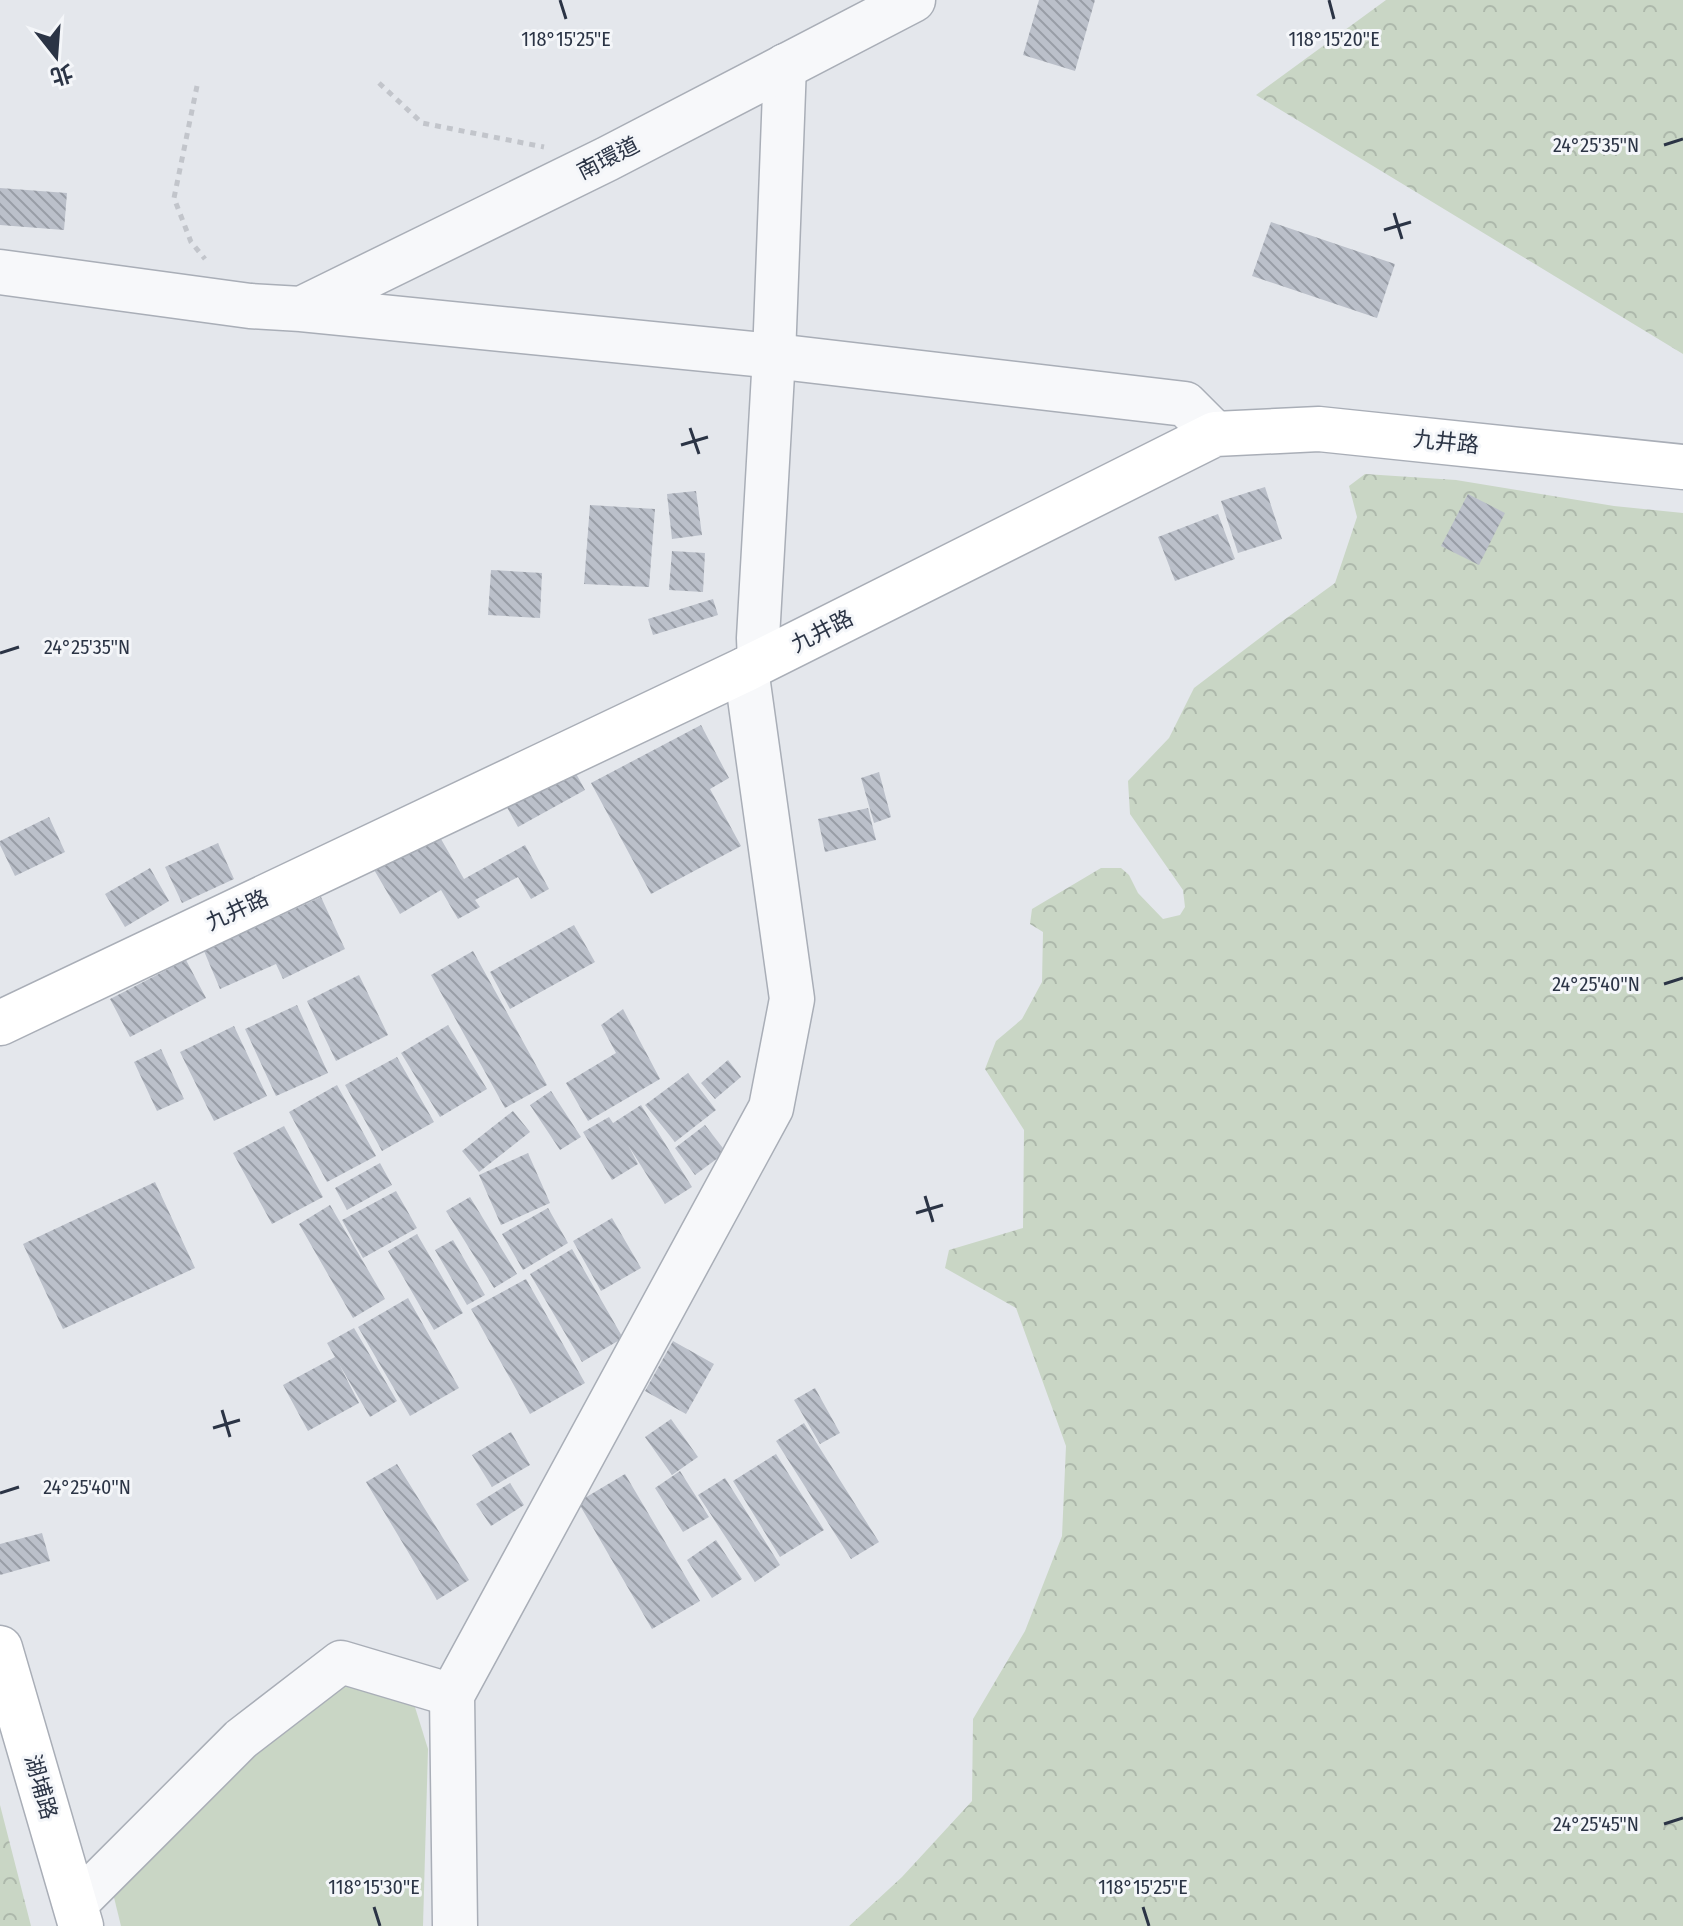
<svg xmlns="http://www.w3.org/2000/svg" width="1683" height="1926" font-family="'Fira Sans Condensed','Noto Sans TC',sans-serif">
  <defs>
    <pattern id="forest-crowns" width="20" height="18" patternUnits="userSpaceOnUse" patternTransform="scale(2)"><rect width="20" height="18" fill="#c9d6c5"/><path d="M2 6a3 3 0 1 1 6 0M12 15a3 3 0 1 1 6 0" fill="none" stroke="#adb8ab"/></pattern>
    <pattern id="building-back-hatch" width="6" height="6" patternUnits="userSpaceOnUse" patternTransform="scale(2)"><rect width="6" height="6" fill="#bbc0ca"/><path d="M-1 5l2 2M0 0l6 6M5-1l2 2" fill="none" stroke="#989da6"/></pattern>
  </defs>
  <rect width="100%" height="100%" fill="#e4e7ec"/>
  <!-- green -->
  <path fill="#c9d6c5" d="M358,1669L410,1691L428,1749L423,1926H121L107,1869Z"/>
  <!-- forest -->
  <path fill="url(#forest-crowns)" d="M1386,0H1683V354L1256,95Z
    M1365,474L1456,480L1614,506L1683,513V1926H849L902,1877L972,1801L973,1719L1025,1631L1062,1536L1066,1446L1016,1308L945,1268L949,1250L1023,1228L1024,1130L985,1069L996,1041L1022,1019L1042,982L1043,932L1030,924L1032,909L1101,868H1121L1129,875L1138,893L1163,919L1180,915L1185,907L1183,890L1130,814L1128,781L1169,738L1194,688L1277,625L1335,583L1357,517L1349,486Z
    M0,1805L31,1926H0Z"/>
  <!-- building -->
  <path fill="url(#building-back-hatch)" d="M1039,0H1095L1075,71L1023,55Z
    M0,188L67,193L64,230L0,225Z
    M1271,222L1395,264L1377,318L1252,276Z
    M1265,487L1282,539L1238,553L1221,501Z
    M696,491L702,535L672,539L667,494Z
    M1468,494L1505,513L1479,565L1441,546Z
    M590,505L655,509L649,587L584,584Z
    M1218,514L1235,559L1175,581L1158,537Z
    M672,551L705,553L703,592L669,590Z
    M491,570L542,573L540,618L488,615Z
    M713,599L718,615L653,635L648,619Z
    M701,725L729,778L710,789L741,846L651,894L591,783Z
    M567,757L585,790L518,827L500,795Z
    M879,772L891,817L874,823L861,778Z
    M868,808L876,840L825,852L818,819Z
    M49,817L65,852L15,876L0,845V841Z
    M437,832L464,879L525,845L549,889L531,899L518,877L475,900L480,907L458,919L441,890L400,914L373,868Z
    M218,843L234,879L182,903L165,867Z
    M150,868L169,901L125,927L105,894Z
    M321,897L345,949L283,979L276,964L220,989L204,951Z
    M574,925L595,962L510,1009L490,972Z
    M473,951L547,1085L505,1108L431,975Z
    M186,960L206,998L130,1037L110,999Z
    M359,975L388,1035L336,1061L307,1001Z
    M297,1005L328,1073L276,1096L245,1029Z
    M623,1009L660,1079L588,1121L566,1083L616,1053L601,1025Z
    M448,1025L487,1089L440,1117L401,1053Z
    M234,1026L267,1096L214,1121L180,1052Z
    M161,1049L184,1099L157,1111L134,1062Z
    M397,1057L434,1122L382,1151L345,1085Z
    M728,1060L741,1077L715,1099L701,1083Z
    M688,1073L716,1110L675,1142L645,1105Z
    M337,1085L376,1156L327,1182L289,1112Z
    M551,1091L581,1137L560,1150L530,1105Z
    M641,1105L692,1187L665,1204L628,1145L638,1164L612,1180L583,1132L609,1117L613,1123Z
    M513,1111L530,1132L479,1172L462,1151Z
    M705,1125L726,1152L695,1175L675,1148Z
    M284,1126L323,1197L272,1224L233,1153Z
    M528,1153L550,1203L501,1225L479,1175Z
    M380,1163L392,1185L347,1210L335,1188Z
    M155,1182L195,1268L63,1329L23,1244Z
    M396,1191L417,1228L363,1258L342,1220Z
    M470,1197L517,1274L494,1288L446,1211Z
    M330,1205L385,1299L353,1318L299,1224Z
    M548,1208L568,1243L523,1270L502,1234Z
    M612,1218L641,1268L601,1291L573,1241Z
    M417,1234L463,1313L434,1330L388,1251Z
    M453,1240L485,1295L467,1305L435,1250Z
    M572,1249L623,1338L582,1362L530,1274Z
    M526,1279L585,1383L530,1414L471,1309Z
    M408,1298L459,1388L410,1416L358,1327Z
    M354,1328L397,1401L370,1417L339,1364L359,1403L308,1431L283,1385L335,1357L327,1343Z
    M673,1341L714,1364L686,1414L645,1391Z
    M815,1388L840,1433L820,1444L794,1400Z
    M671,1419L698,1457L672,1475L645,1437Z
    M804,1423L879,1542L851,1559L776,1441Z
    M511,1432L530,1465L492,1487L472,1455Z
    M776,1454L824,1530L780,1557L733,1481Z
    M397,1464L469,1580L437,1600L366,1482Z
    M680,1471L709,1517L683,1532L655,1488Z
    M625,1474L700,1601L652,1629L578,1502Z
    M725,1478L780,1565L755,1582L698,1495Z
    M510,1483L524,1505L491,1526L476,1504Z
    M42,1533L50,1561L0,1575V1544Z
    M716,1540L742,1579L712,1598L687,1560Z"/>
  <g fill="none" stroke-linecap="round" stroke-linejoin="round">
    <!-- minor casing -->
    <g stroke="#a9aeb7" stroke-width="45">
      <path id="minor" d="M759,663L758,638L774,356L785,65
        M75,1905L241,1739L341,1662L452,1695"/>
    </g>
    <!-- tertiary casing -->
    <g stroke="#a9aeb7" stroke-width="47">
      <path id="tertiary" d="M0,272L250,306L301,309L774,356L1185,404L1215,434
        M301,309L607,159L913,0
        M455,1926L452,1695L771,1108L792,999L746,669"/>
    </g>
    <!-- secondary casing -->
    <g stroke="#a9aeb7" stroke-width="47">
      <path id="secondary" d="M0,1023L746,669L1215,434L1319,429L1683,467
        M0,1648L81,1926"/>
    </g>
    <!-- path -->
    <path stroke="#c2c5cb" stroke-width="5" stroke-dasharray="6 6" stroke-linecap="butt" d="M379,83L422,123L544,147
      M197,86L174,198L191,242L205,259"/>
    <!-- minor -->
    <use href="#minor" stroke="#f7f8fa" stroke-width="42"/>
    <!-- tertiary -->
    <use href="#tertiary" stroke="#f7f8fa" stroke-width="44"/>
    <!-- secondary -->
    <use href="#secondary" stroke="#fff" stroke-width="44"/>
  </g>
  <!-- ticks -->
  <path fill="none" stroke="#2b3445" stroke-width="3" d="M560,0L566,19M1329,0L1334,19M1664,145L1683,139M1394,213L1402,239M1384,230L1411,222M690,428L699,454M681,445L708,437M0,653L19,647M1664,984L1683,978M925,1196L933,1222M916,1213L943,1205M222,1410L230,1437M213,1428L240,1420M0,1493L19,1487M1664,1824L1683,1818M374,1907L380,1926M1143,1907L1149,1926"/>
  <g text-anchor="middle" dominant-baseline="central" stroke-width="6" stroke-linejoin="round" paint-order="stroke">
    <!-- street labels -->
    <g font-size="22" fill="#2b3445" stroke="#f4f6f9">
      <text transform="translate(608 158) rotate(-27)">南環道</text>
      <text transform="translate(1446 442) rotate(6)">九井路</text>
      <text transform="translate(822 631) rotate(-27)">九井路</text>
      <text transform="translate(237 910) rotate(-25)">九井路</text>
      <text transform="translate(41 1787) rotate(74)">湖埔路</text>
    </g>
  </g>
  <g font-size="20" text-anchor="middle" fill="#2b3445" stroke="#f4f6f9" stroke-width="6" stroke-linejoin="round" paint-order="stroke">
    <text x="566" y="46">118°15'25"E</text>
    <text x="1334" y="46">118°15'20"E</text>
    <text x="1596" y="152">24°25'35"N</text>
    <text x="87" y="654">24°25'35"N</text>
    <text x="1596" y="991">24°25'40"N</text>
    <text x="87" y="1494">24°25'40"N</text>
    <text x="1596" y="1831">24°25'45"N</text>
    <text x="374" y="1894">118°15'30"E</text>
    <text x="1143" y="1894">118°15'25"E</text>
  </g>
  <!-- north arrow -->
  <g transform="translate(56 56) rotate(163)" stroke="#f4f6f9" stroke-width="6" paint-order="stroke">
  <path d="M0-6L14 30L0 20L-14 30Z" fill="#2b3445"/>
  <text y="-12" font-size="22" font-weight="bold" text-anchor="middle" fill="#2b3445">北</text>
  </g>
</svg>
